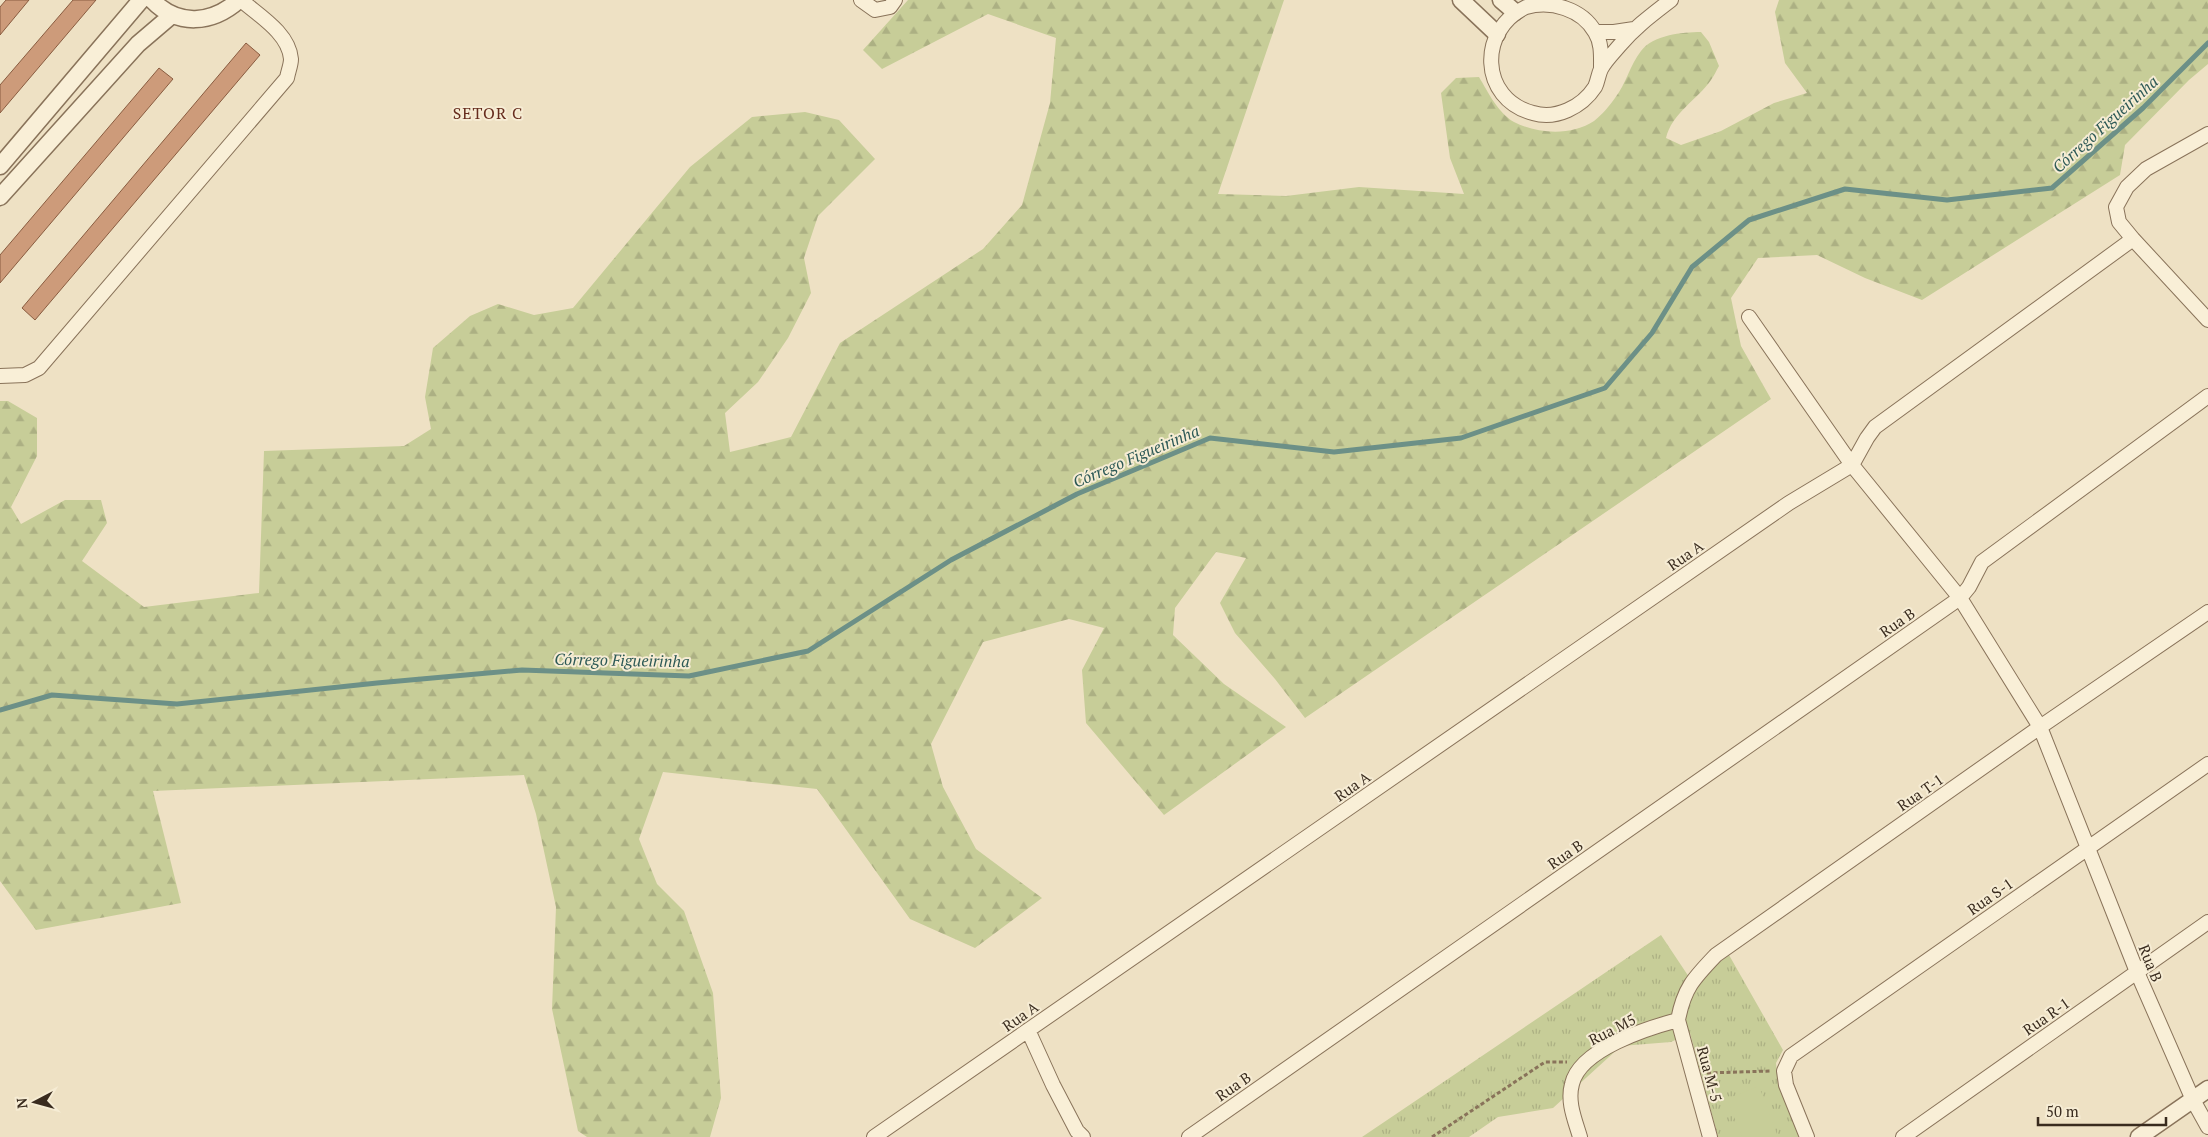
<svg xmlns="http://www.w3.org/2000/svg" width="2208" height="1137" font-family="'PT Serif',serif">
  <defs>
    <pattern id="forest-firs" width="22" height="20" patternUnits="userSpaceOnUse" patternTransform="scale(1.25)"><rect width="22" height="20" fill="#c7cd98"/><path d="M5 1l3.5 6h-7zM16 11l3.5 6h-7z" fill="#acb083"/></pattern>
    <pattern id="park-tufts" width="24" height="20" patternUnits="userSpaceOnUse" patternTransform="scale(1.25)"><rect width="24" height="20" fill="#c7cd98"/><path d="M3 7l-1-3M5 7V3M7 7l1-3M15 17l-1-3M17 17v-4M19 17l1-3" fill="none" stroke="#acb083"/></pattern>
  </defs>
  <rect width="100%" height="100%" fill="#eee1c4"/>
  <!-- forest -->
  <path fill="url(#forest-firs)" d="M908,0H1284L1218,194L1286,196L1359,187L1464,194L1450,158L1441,93L1456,78L1479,77C1488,92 1498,113 1514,122C1537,134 1572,136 1594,121C1602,115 1610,105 1615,98C1626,84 1630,65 1641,51C1653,35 1682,32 1701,32L1709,42L1719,66C1716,71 1714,76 1711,80C1697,100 1672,113 1666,138L1681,145L1721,131L1774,103L1807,93L1785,63L1775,12L1779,0H2208V64L2189,80L2125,145L2120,175L1922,300L1865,278L1817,255L1758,258L1731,298L1741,346L1771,399L1305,718L1275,679L1235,633L1220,603L1246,558L1216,552L1175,608L1173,635L1224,684L1286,727L1164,815L1086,723L1082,670L1104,628L1069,619L983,642L931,744L943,787L976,849L1042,898L975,948L910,919L817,789L663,772L639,839L657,884L684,911L713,993L721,1098L710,1137H587L578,1131L552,1009L556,907L536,814L524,775L153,791L181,903L36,930L0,881V401H8L37,418V456L11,507L21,524L65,500H101L107,523L82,561L144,607L259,593L264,451L404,446L431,429L425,397L433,348L470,316L498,304L534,315L573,308L690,167L752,117L805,112L839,120L875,159L818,216L804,258L811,293L788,338L758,382L725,413L730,452L791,437L840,343L983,249L1022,205L1050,103L1056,38L988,14L882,69L863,50Z"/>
  <!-- park -->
  <path fill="url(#park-tufts)" d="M1661,935L1693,983L1729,955L1783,1050L1776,1063L1777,1074L1800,1137H1718L1690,1033L1671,1042L1621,1046L1553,1108L1498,1117L1469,1137H1362Z"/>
  <!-- garden -->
  <path fill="#c7cd98" d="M1759,1086L1778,1137H1742L1727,1099Z"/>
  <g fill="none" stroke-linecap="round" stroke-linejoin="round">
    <!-- stream -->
    <path stroke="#6c9087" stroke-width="5" d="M0,710L52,695L177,704L377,683L522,670L689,676L808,651L951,560L1077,494L1210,438L1334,452L1461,438L1605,388L1652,333L1692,267L1749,220L1845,189L1947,200L2052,188L2143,108L2208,43"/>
  </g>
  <!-- building -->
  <path fill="#cd9b7a" stroke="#895c40" d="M6,0H29L0,35V7Z
    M73,0H96L0,113V85Z
    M246,43L260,55L35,320L22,308Z
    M159,68L173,79L0,283V255Z"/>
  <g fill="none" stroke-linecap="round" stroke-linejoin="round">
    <!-- minor casing -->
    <g stroke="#89735a" stroke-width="16">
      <path id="minor" d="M861,0L875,10L890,7L895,0
        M1595,32H1614L1634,29
        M1601,69C1601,56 1602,43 1595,32C1582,9 1551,0 1526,7C1478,29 1479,99 1533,113C1556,120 1582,107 1595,87C1598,81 1598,75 1601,69C1605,61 1614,52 1620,45C1635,27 1653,14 1671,0
        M2208,134L2146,169L2127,187L2116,207L2119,222L2133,239L2208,320
        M1749,317L1852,465L1960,598L2040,727L2137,972L2193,1100L2208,1127
        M0,376L25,375L39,368L287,78C288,72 291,65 291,59C289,33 258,15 241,0
        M1028,1030L1053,1085L1077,1131L1083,1137
        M874,1137L1789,503L1852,465L1867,438L1875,427L2133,239
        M1189,1137L1960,598L1969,587L1982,562L2208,396
        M1580,1137C1575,1120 1567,1102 1572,1084C1580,1049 1648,1028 1678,1020
        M1710,1137L1678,1020C1684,988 1694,978 1716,955L2040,727L2208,612
        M1807,1137L1786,1085L1784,1071L1791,1056L2208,764
        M1903,1137L2208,922"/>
    </g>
    <!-- tertiary casing -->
    <g stroke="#89735a" stroke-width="19">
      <path id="tertiary" d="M152,0C178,27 212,24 239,0
        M1461,0L1497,34
        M1501,0L1515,12
        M0,166L141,0
        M0,197L138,44L172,15
        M2139,1137L2208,1089"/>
    </g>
    <!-- path -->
    <path stroke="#89735a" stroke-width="3" stroke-dasharray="4 2.5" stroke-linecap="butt" d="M1707,1073L1770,1071
      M1432,1137L1545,1062H1567"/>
    <!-- minor -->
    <use href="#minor" stroke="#f9efd7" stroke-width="14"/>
    <!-- tertiary -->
    <use href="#tertiary" stroke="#f9efd7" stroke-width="16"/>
  </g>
  <g text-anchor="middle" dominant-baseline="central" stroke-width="4" stroke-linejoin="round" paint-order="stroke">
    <!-- street labels -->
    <g font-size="15" fill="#392b1e" stroke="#f6ecd4">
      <text transform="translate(1685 555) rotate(-35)">Rua A</text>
      <text transform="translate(1897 622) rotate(-35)">Rua B</text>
      <text transform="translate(1352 786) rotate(-35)">Rua A</text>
      <text transform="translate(1920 792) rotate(-35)">Rua T-1</text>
      <text transform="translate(1565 854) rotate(-35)">Rua B</text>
      <text transform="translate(1990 896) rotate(-35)">Rua S-1</text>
      <text transform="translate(2151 963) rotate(68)">Rua B</text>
      <text transform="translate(1020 1016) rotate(-35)">Rua A</text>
      <text transform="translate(2046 1016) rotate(-35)">Rua R-1</text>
      <text transform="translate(1612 1029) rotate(-27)">Rua M5</text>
      <text transform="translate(1710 1074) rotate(75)">Rua M-5</text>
      <text transform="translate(1233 1086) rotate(-35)">Rua B</text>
    </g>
    <!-- neighbourhood labels -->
    <g font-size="16" letter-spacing="1" fill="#662c1d" stroke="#f6ecd4">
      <text x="488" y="113">SETOR C</text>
    </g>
    <!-- water labels -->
    <g font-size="16" font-style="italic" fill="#2d5956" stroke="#f6ecd4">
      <text transform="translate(2105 124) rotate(-42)">Córrego Figueirinha</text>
      <text transform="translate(1136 456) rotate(-23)">Córrego Figueirinha</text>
      <text transform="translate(622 660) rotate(1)">Córrego Figueirinha</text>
    </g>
  </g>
  <!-- north arrow -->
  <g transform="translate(35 1102) rotate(264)" stroke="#f6ecd4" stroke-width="4" paint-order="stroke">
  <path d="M0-4L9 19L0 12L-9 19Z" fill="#392b1e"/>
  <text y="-8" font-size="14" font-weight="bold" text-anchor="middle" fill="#392b1e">N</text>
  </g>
  <!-- scale -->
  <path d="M2038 1117v8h128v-8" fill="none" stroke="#392b1e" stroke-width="2.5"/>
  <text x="2046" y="1117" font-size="15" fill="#392b1e" stroke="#f6ecd4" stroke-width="4" paint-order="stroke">50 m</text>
</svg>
